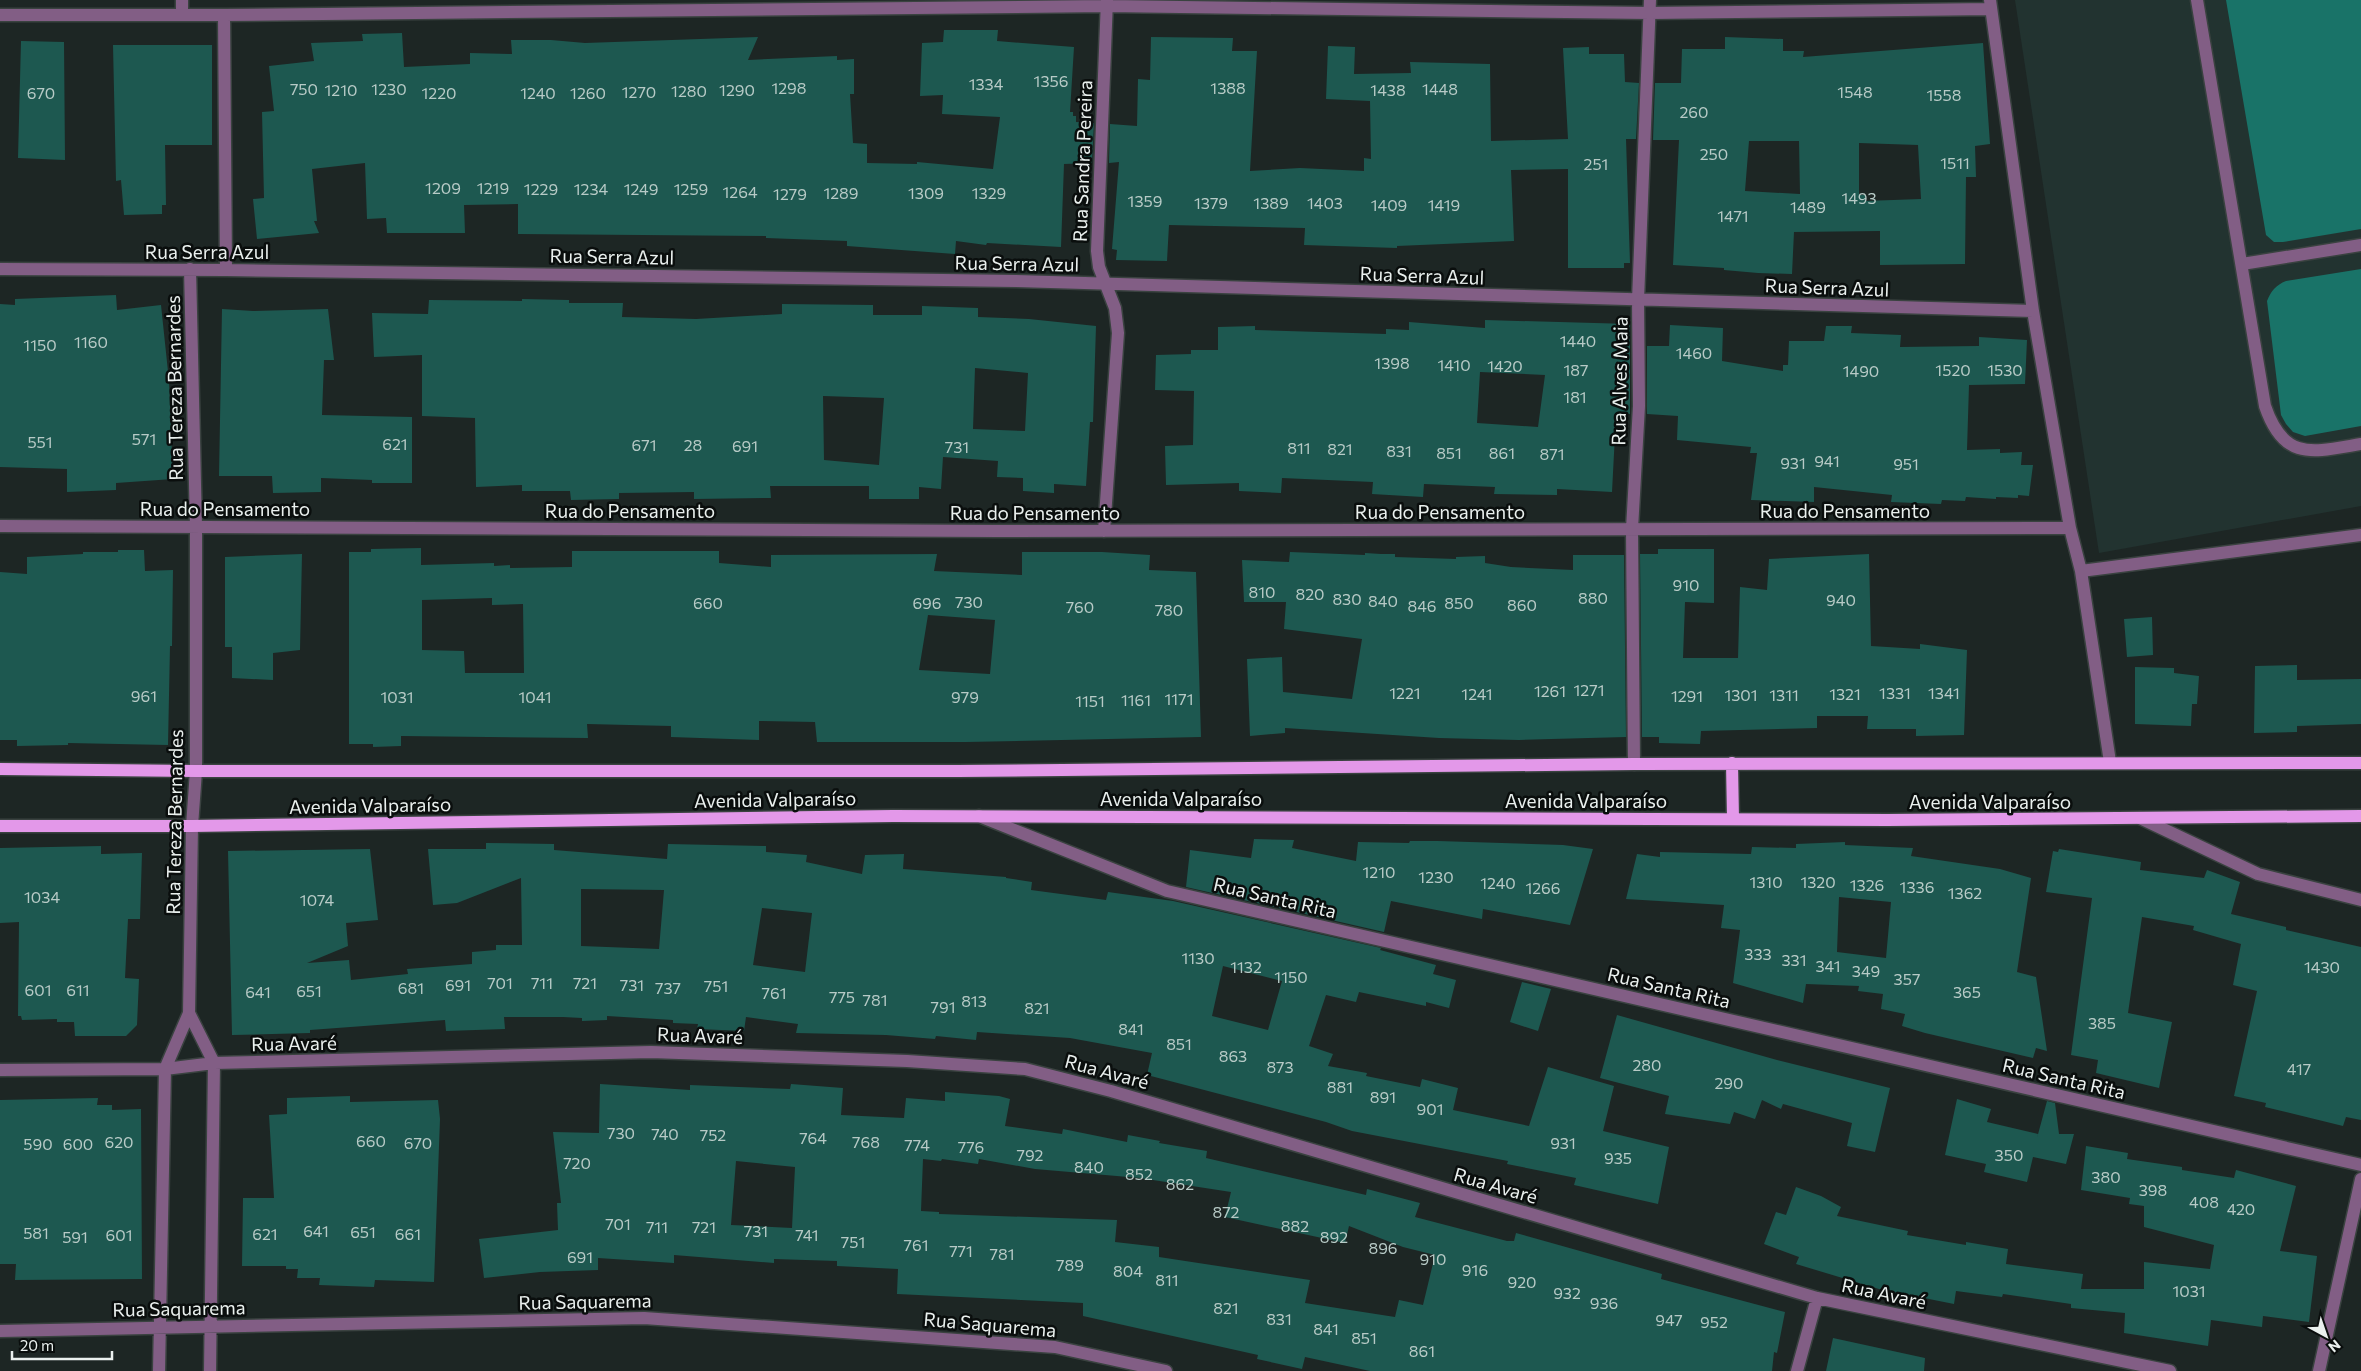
<svg xmlns="http://www.w3.org/2000/svg" width="2361" height="1371" font-family="Commissioner,sans-serif">
  <rect width="100%" height="100%" fill="#1d2624"/>
  <!-- built -->
  <path fill="#223330" d="M2015,0H2361V506L2099,553Z"/>
  <!-- water -->
  <path fill="#197368" d="M2226,0H2361V229L2283,242H2274L2266,235Z
    M2361,269V426L2305,436L2293,432L2286,424L2281,415L2267,301C2271,291 2276,285 2286,281Z"/>
  <!-- building -->
  <path fill="#1d5850" fill-rule="evenodd" d="M944,30H998L997,41L1074,47L1070,112H1073V116H1076V122L1094,123L1092,163L1064,164L1061,247L987,243L986,245L956,241L955,254L847,246V241L766,238V236L518,234V204L464,205L465,233H387L386,218L367,219L365,163L312,169L317,221H314L319,233L257,239L253,199L264,198L262,112L274,111L269,66L314,61L311,43L363,41L362,34L402,33L404,67L470,64V53L512,54L511,40H551L585,43L758,37L748,60L837,56V60L854,59V94H850L853,143L867,144V163L917,164V162L993,169L1000,117L942,114L943,95L920,96L922,43L943,42Z
    M1151,37L1233,38L1232,51H1257L1250,171L1300,168L1364,171V158L1371,159L1370,101L1326,99L1328,46L1355,47L1354,74L1411,73L1410,62L1490,64L1491,141L1568,139L1563,48L1589,47V54H1624L1625,82L1639,83L1636,139H1626L1630,263H1624V268H1568V169L1511,170L1514,241L1397,246V248L1304,245L1305,228L1169,225L1167,261L1116,260L1117,250L1112,249L1119,162L1109,163L1110,124L1137,126L1138,79L1150,80Z
    M1725,37L1783,39V51H1804L1803,57L1983,43L1990,144L1975,146L1976,177H1966L1965,264L1880,265V231L1794,232L1792,274L1758,273L1724,270V268L1673,265L1679,140H1653L1655,83H1681L1682,49H1725ZM1749,141H1799L1800,194L1745,191ZM1859,143L1918,145L1921,199L1865,201V195H1859Z
    M21,41L64,42L65,160L18,158Z
    M113,45H212V145H165L166,205H162V214L124,215L121,180L116,181Z
    M116,295L117,310L161,305L169,381L173,479L116,483V490L67,492V469L0,467V304L15,305V299Z
    M522,299L569,300V303H623L622,317L696,319L782,314V304L873,305V315H922V306L978,308V317L1029,319L1096,326L1093,422H1090L1086,486L1054,484V493L1023,491V478L997,477L998,461L943,457L941,489L919,487V499H869V486H770L771,498L694,499V492L619,493V499L571,500L570,491H522V485L476,487L475,418L422,416V355L374,357L372,313L428,314L429,300L522,301ZM975,368L1028,373L1025,431L973,429ZM823,396L884,398L879,465L824,460Z
    M222,309L253,311L328,309L334,360H324L322,415L412,417V483H372V480L321,478V492L273,493L272,476H219Z
    M1485,320L1630,324V414L1620,413V415H1616L1612,492L1557,489V495L1494,494L1495,487L1424,484L1423,497L1372,494L1373,482L1282,478L1281,493L1239,491V483L1166,485L1165,446L1193,445L1194,391L1155,390L1156,355L1191,354V350H1218V327L1255,326V330L1386,334V329L1409,330V322L1485,328ZM1480,372L1545,375L1538,427L1477,423Z
    M1670,325L1723,328L1722,361L1783,371V365H1788L1789,341H1824L1826,326H1852L1851,333L1901,335L1900,347L1979,346V337L2027,340L2025,384L1969,385L1967,450L2000,449V453L2022,452L2021,465H2033L2029,496L2018,495V498L1996,497V499L1966,497L1965,501L1942,500L1941,504L1891,502L1892,495L1814,487V502L1751,500L1757,453H1750L1751,447L1677,440L1678,416L1647,414V346H1669Z
    M421,548V565L494,563V566L510,565V568L572,567V551H719V563L771,567V555L937,554L934,571L1022,575V552H1102L1150,555L1149,570L1196,572L1201,737L966,742H817L815,722L759,721V740L671,737V726L587,724L588,738L401,736V746L373,747V744H349V552H371V549ZM492,598V605L523,604L524,673H465L464,651L422,650V600ZM928,615L995,620L990,674L919,670Z
    M1658,549H1714V603L1685,602L1683,658H1738L1740,587L1767,590L1769,559L1869,554L1871,646L1920,649V644L1967,650L1964,735L1916,736V729H1867L1868,716H1817V728L1701,731L1700,744L1659,743V737H1642L1640,554H1658Z
    M118,550H144L145,571L173,570L172,646H170L168,745L68,743V745L17,746V740H0V572L27,574V557L83,554V552H118Z
    M1290,552L1365,555V553L1381,554H1395V557L1456,559V557L1485,556V563L1511,567L1573,570V555H1624L1626,737L1519,740L1439,738L1285,728V733L1250,736L1247,659L1282,657L1283,692L1352,699L1362,639L1284,629L1286,602H1244L1242,560L1289,562Z
    M302,554L300,650L273,653V680L232,678V647H225V557Z
    M2152,617L2153,655L2127,657L2124,619Z
    M2297,665V680L2361,679V724L2297,726V732L2254,733L2255,666Z
    M2135,667L2174,668V673L2199,676L2197,704H2192L2191,726L2135,724Z
    M1254,839L1294,840L1292,848L1356,861L1358,842L1409,843L1410,841H1438L1563,845L1593,849L1570,925L1483,909L1482,919L1391,901L1384,932L1186,887L1190,850L1251,858Z
    M1845,842V845L1913,848L1911,856L2000,869L2031,878L2017,972L2036,977L2047,1051L2036,1048L2033,1058L1925,1033L1902,1026L1905,1014L1881,1009L1883,994L1858,991L1859,986L1806,984L1803,1003L1733,983L1740,930L1721,928L1724,905L1626,899L1637,854L1660,857V852L1751,854L1752,847L1796,848V844ZM1839,897L1891,902L1886,958L1837,952Z
    M486,843L554,844V850L667,859L668,844L766,846V852L807,855L806,862L862,874L865,855L904,854L903,869L1006,877V878L1032,882L1031,890L1106,900L1108,892L1173,901L1381,948L1380,950L1436,965L1433,974L1456,980L1449,1008L1426,1002V1006L1359,992L1356,1002L1326,995L1309,1046L1333,1054L1328,1066L1367,1073L1366,1076L1420,1087L1422,1079L1458,1088L1453,1110L1529,1126L1548,1067L1614,1086L1603,1131L1669,1147L1658,1204L1574,1185L1576,1178L1507,1164L1508,1161L1352,1131L1326,1122L1147,1075L1152,1053L1070,1038L977,1032L976,1040L936,1036L935,1039L886,1035L796,1033L798,1024L746,1017L744,1031L697,1029L698,1024L673,1023V1020L607,1016V1020L582,1021V1018L563,1017H504L505,1029L446,1031L445,1020L310,1030V1033L232,1035L228,851L370,849L378,920L346,923L348,946L307,963L349,960L351,980L408,974L407,969L472,964V952L496,950V945H522L521,878L457,903L433,905L428,849H486ZM581,889L664,890L659,949L581,946ZM762,908L812,913L805,972L753,965ZM1223,966L1282,981L1268,1030L1212,1016Z
    M101,846V854L142,853L140,919H128L125,978L139,979L137,1025L126,1036H75L74,1022H57V1019L22,1020L21,1016H18L19,922L0,923V848Z
    M2059,849L2141,862L2140,870L2204,878L2207,870L2240,882L2231,914L2286,927V930L2361,947V1120L2346,1117L2343,1126L2265,1107L2266,1103L2234,1096L2257,991L2233,985L2241,944L2193,930L2194,926L2142,917L2128,1013L2172,1022L2159,1088L2096,1073L2098,1060L2071,1055L2092,898L2046,892L2053,851L2058,852Z
    M1522,982L1551,989L1538,1031L1510,1022Z
    M1617,1015L1777,1060L1890,1088L1875,1152L1847,1146L1852,1123L1783,1104L1781,1109L1762,1100L1755,1119L1734,1112L1730,1124L1665,1114L1669,1096L1600,1078Z
    M600,1084L690,1090V1085L790,1089L791,1084L843,1088L841,1115L904,1118L906,1098L945,1101V1092L999,1096L1010,1099L1005,1126L1062,1134L1063,1129L1127,1142L1128,1135L1160,1141L1159,1143L1207,1151L1206,1158L1366,1195L1367,1189L1420,1203L1415,1217L1507,1241H1514L1516,1233L1662,1274L1661,1279L1785,1312L1777,1353L1774,1352L1772,1371H1370L1305,1357L1302,1369L1257,1359L1258,1355L1083,1316V1303L897,1294L898,1269L837,1266V1261L774,1259V1263L674,1255V1263L598,1258V1270L540,1272L484,1278L479,1239L558,1230L557,1203H561L553,1132L599,1133ZM923,1159L941,1161L942,1159L978,1164L979,1159L1035,1169L1140,1178L1231,1192L1225,1217L1345,1243L1349,1226L1403,1247L1435,1255L1423,1305L1399,1300L1395,1317L1305,1303L1310,1280L1159,1257V1247L1115,1242L1117,1220L939,1214V1212L921,1211ZM736,1161L795,1167L792,1228L731,1225Z
    M350,1096V1102L438,1100L440,1119L434,1282L375,1280L374,1287L319,1285L320,1278H297L298,1269H286V1266H242L243,1198H274L269,1115L287,1114V1098Z
    M98,1098L97,1105H112V1110L141,1109L142,1279L15,1280L16,1264H0V1100Z
    M1957,1099L1991,1109L1987,1122L2038,1134L2037,1138L2047,1101L2055,1103L2059,1134H2074L2066,1164L2033,1157L2027,1182L1984,1172L1986,1164L1945,1155Z
    M2086,1146L2128,1153L2127,1159L2182,1167V1170L2234,1178L2236,1170L2296,1186L2280,1251L2317,1256L2309,1322L2263,1316L2262,1327L2211,1320L2208,1346L2124,1333L2125,1313L2071,1308V1304L2003,1294L2002,1297L1956,1291L1954,1304L1879,1289L1796,1264L1799,1257L1764,1244L1776,1212L1786,1215L1796,1187L1821,1196L1841,1207L1837,1216L1908,1231L1907,1235L1966,1245V1242L2008,1249L2006,1264L2083,1274L2081,1289H2144V1262L2210,1269L2214,1245L2144,1227V1206L2129,1204L2130,1198L2081,1190Z
    M1833,1338L1925,1358L1924,1371H1826Z"/>
  <g fill="none" stroke-linecap="round" stroke-linejoin="round">
    <!-- minor casing -->
    <g stroke="#3a4240" stroke-width="15">
      <path id="minor" d="M1990,0L2033,311L2070,528L2081,571L2110,762
        M2197,0L2265,406C2284,462 2313,452 2361,444
        M0,15H224L1107,6L1650,13L1991,9
        M182,15V0
        M224,15L226,270
        M2242,264L2361,245
        M0,269L226,270L1016,281L2033,311
        M190,269L196,527V771L192,826L189,1013L214,1063L210,1371
        M0,526L993,531L2070,528
        M1104,531L1118,333L1115,308L1099,267L1097,251L1107,0
        M2081,571L2361,535
        M1634,764L1632,529L1639,406L1638,300L1650,0
        M979,816L1167,891L2361,1165
        M2140,818L2258,874L2361,900
        M0,1070L165,1069L214,1063L651,1052L907,1061L1025,1069L1111,1091L1817,1298L2170,1371
        M0,1331L644,1318L1055,1347L1166,1371
        M159,1371L165,1069L189,1013
        M1797,1371L1817,1298
        M2319,1371L2361,1179"/>
    </g>
    <!-- major casing -->
    <g stroke="#3a4240" stroke-width="15">
      <path id="major" d="M1732,763L1733,819
        M0,769L196,771H958L1634,764L2361,763
        M0,826H192L893,816L1887,820L2361,816"/>
    </g>
    <!-- minor -->
    <use href="#minor" stroke="#825e85" stroke-width="12"/>
    <!-- major -->
    <use href="#major" stroke="#e398e9" stroke-width="12"/>
  </g>
  <g text-anchor="middle" dominant-baseline="central" stroke-width="5" stroke-linejoin="round" paint-order="stroke">
    <!-- number labels -->
    <g font-size="16" fill="#b7cac6">
      <text x="1051" y="80">1356</text>
      <text x="986" y="83">1334</text>
      <text x="789" y="87">1298</text>
      <text x="1228" y="87">1388</text>
      <text x="304" y="88">750</text>
      <text x="389" y="88">1230</text>
      <text x="1440" y="88">1448</text>
      <text x="341" y="89">1210</text>
      <text x="737" y="89">1290</text>
      <text x="1388" y="89">1438</text>
      <text x="689" y="90">1280</text>
      <text x="639" y="91">1270</text>
      <text x="1855" y="91">1548</text>
      <text x="41" y="92">670</text>
      <text x="439" y="92">1220</text>
      <text x="538" y="92">1240</text>
      <text x="588" y="92">1260</text>
      <text x="1944" y="94">1558</text>
      <text x="1694" y="111">260</text>
      <text x="1714" y="153">250</text>
      <text x="1955" y="162">1511</text>
      <text x="1596" y="163">251</text>
      <text x="443" y="187">1209</text>
      <text x="493" y="187">1219</text>
      <text x="541" y="188">1229</text>
      <text x="591" y="188">1234</text>
      <text x="641" y="188">1249</text>
      <text x="691" y="188">1259</text>
      <text x="740" y="191">1264</text>
      <text x="841" y="192">1289</text>
      <text x="926" y="192">1309</text>
      <text x="989" y="192">1329</text>
      <text x="790" y="193">1279</text>
      <text x="1859" y="197">1493</text>
      <text x="1145" y="200">1359</text>
      <text x="1211" y="202">1379</text>
      <text x="1271" y="202">1389</text>
      <text x="1325" y="202">1403</text>
      <text x="1389" y="204">1409</text>
      <text x="1444" y="204">1419</text>
      <text x="1808" y="206">1489</text>
      <text x="1733" y="215">1471</text>
      <text x="1578" y="340">1440</text>
      <text x="91" y="341">1160</text>
      <text x="40" y="344">1150</text>
      <text x="1694" y="352">1460</text>
      <text x="1392" y="362">1398</text>
      <text x="1454" y="364">1410</text>
      <text x="1505" y="365">1420</text>
      <text x="1576" y="369">187</text>
      <text x="1953" y="369">1520</text>
      <text x="2005" y="369">1530</text>
      <text x="1861" y="370">1490</text>
      <text x="1575" y="396">181</text>
      <text x="144" y="438">571</text>
      <text x="40" y="441">551</text>
      <text x="395" y="443">621</text>
      <text x="644" y="444">671</text>
      <text x="693" y="444">28</text>
      <text x="745" y="445">691</text>
      <text x="957" y="446">731</text>
      <text x="1299" y="447">811</text>
      <text x="1340" y="448">821</text>
      <text x="1399" y="450">831</text>
      <text x="1449" y="452">851</text>
      <text x="1502" y="452">861</text>
      <text x="1552" y="453">871</text>
      <text x="1827" y="460">941</text>
      <text x="1793" y="462">931</text>
      <text x="1906" y="463">951</text>
      <text x="1686" y="584">910</text>
      <text x="1262" y="591">810</text>
      <text x="1310" y="593">820</text>
      <text x="1593" y="597">880</text>
      <text x="1347" y="598">830</text>
      <text x="1841" y="599">940</text>
      <text x="1383" y="600">840</text>
      <text x="969" y="601">730</text>
      <text x="708" y="602">660</text>
      <text x="927" y="602">696</text>
      <text x="1459" y="602">850</text>
      <text x="1522" y="604">860</text>
      <text x="1422" y="605">846</text>
      <text x="1080" y="606">760</text>
      <text x="1169" y="609">780</text>
      <text x="1589" y="689">1271</text>
      <text x="1550" y="690">1261</text>
      <text x="1405" y="692">1221</text>
      <text x="1895" y="692">1331</text>
      <text x="1944" y="692">1341</text>
      <text x="1477" y="693">1241</text>
      <text x="1845" y="693">1321</text>
      <text x="1741" y="694">1301</text>
      <text x="1784" y="694">1311</text>
      <text x="144" y="695">961</text>
      <text x="1687" y="695">1291</text>
      <text x="397" y="696">1031</text>
      <text x="535" y="696">1041</text>
      <text x="965" y="696">979</text>
      <text x="1179" y="698">1171</text>
      <text x="1136" y="699">1161</text>
      <text x="1090" y="700">1151</text>
      <text x="1379" y="871">1210</text>
      <text x="1436" y="876">1230</text>
      <text x="1766" y="881">1310</text>
      <text x="1818" y="881">1320</text>
      <text x="1498" y="882">1240</text>
      <text x="1867" y="884">1326</text>
      <text x="1917" y="886">1336</text>
      <text x="1543" y="887">1266</text>
      <text x="1965" y="892">1362</text>
      <text x="42" y="896">1034</text>
      <text x="317" y="899">1074</text>
      <text x="1758" y="953">333</text>
      <text x="1198" y="957">1130</text>
      <text x="1794" y="959">331</text>
      <text x="1828" y="965">341</text>
      <text x="1246" y="966">1132</text>
      <text x="2322" y="966">1430</text>
      <text x="1866" y="970">349</text>
      <text x="1291" y="976">1150</text>
      <text x="1907" y="978">357</text>
      <text x="500" y="982">701</text>
      <text x="542" y="982">711</text>
      <text x="585" y="982">721</text>
      <text x="458" y="984">691</text>
      <text x="632" y="984">731</text>
      <text x="716" y="985">751</text>
      <text x="411" y="987">681</text>
      <text x="668" y="987">737</text>
      <text x="38" y="989">601</text>
      <text x="78" y="989">611</text>
      <text x="309" y="990">651</text>
      <text x="258" y="991">641</text>
      <text x="1967" y="991">365</text>
      <text x="774" y="992">761</text>
      <text x="842" y="996">775</text>
      <text x="875" y="999">781</text>
      <text x="974" y="1000">813</text>
      <text x="943" y="1006">791</text>
      <text x="1037" y="1007">821</text>
      <text x="2102" y="1022">385</text>
      <text x="1131" y="1028">841</text>
      <text x="1179" y="1043">851</text>
      <text x="1233" y="1055">863</text>
      <text x="1647" y="1064">280</text>
      <text x="1280" y="1066">873</text>
      <text x="2299" y="1068">417</text>
      <text x="1729" y="1082">290</text>
      <text x="1340" y="1086">881</text>
      <text x="1383" y="1096">891</text>
      <text x="1430" y="1108">901</text>
      <text x="621" y="1132">730</text>
      <text x="665" y="1133">740</text>
      <text x="713" y="1134">752</text>
      <text x="813" y="1137">764</text>
      <text x="371" y="1140">660</text>
      <text x="119" y="1141">620</text>
      <text x="866" y="1141">768</text>
      <text x="418" y="1142">670</text>
      <text x="1563" y="1142">931</text>
      <text x="38" y="1143">590</text>
      <text x="78" y="1143">600</text>
      <text x="917" y="1144">774</text>
      <text x="971" y="1146">776</text>
      <text x="1030" y="1154">792</text>
      <text x="2009" y="1154">350</text>
      <text x="1618" y="1157">935</text>
      <text x="577" y="1162">720</text>
      <text x="1089" y="1166">840</text>
      <text x="1139" y="1173">852</text>
      <text x="2106" y="1176">380</text>
      <text x="1180" y="1183">862</text>
      <text x="2153" y="1189">398</text>
      <text x="2204" y="1201">408</text>
      <text x="2241" y="1208">420</text>
      <text x="1226" y="1211">872</text>
      <text x="618" y="1223">701</text>
      <text x="1295" y="1225">882</text>
      <text x="657" y="1226">711</text>
      <text x="704" y="1226">721</text>
      <text x="316" y="1230">641</text>
      <text x="756" y="1230">731</text>
      <text x="363" y="1231">651</text>
      <text x="36" y="1232">581</text>
      <text x="265" y="1233">621</text>
      <text x="408" y="1233">661</text>
      <text x="119" y="1234">601</text>
      <text x="807" y="1234">741</text>
      <text x="75" y="1236">591</text>
      <text x="1334" y="1236">892</text>
      <text x="853" y="1241">751</text>
      <text x="916" y="1244">761</text>
      <text x="1383" y="1247">896</text>
      <text x="961" y="1250">771</text>
      <text x="1002" y="1253">781</text>
      <text x="580" y="1256">691</text>
      <text x="1433" y="1258">910</text>
      <text x="1070" y="1264">789</text>
      <text x="1475" y="1269">916</text>
      <text x="1128" y="1270">804</text>
      <text x="1167" y="1279">811</text>
      <text x="1522" y="1281">920</text>
      <text x="2189" y="1290">1031</text>
      <text x="1567" y="1292">932</text>
      <text x="1604" y="1302">936</text>
      <text x="1226" y="1307">821</text>
      <text x="1279" y="1318">831</text>
      <text x="1669" y="1319">947</text>
      <text x="1714" y="1321">952</text>
      <text x="1326" y="1328">841</text>
      <text x="1364" y="1337">851</text>
      <text x="1422" y="1350">861</text>
    </g>
    <!-- street labels -->
    <g font-size="19" fill="#eaf0ee" stroke="#0a0e0d">
      <text transform="translate(1082 161) rotate(-88)">Rua Sandra Pereira</text>
      <text x="207" y="251">Rua Serra Azul</text>
      <text transform="translate(612 256) rotate(1)">Rua Serra Azul</text>
      <text transform="translate(1017 263) rotate(1)">Rua Serra Azul</text>
      <text transform="translate(1422 275) rotate(2)">Rua Serra Azul</text>
      <text transform="translate(1827 287) rotate(2)">Rua Serra Azul</text>
      <text transform="translate(1619 381) rotate(-89)">Rua Alves Maia</text>
      <text transform="translate(174 388) rotate(-91)">Rua Tereza Bernardes</text>
      <text x="225" y="508">Rua do Pensamento</text>
      <text x="630" y="510">Rua do Pensamento</text>
      <text x="1845" y="510">Rua do Pensamento</text>
      <text x="1440" y="511">Rua do Pensamento</text>
      <text x="1035" y="512">Rua do Pensamento</text>
      <text x="1181" y="798">Avenida Valparaíso</text>
      <text transform="translate(775 799) rotate(-1)">Avenida Valparaíso</text>
      <text x="1586" y="800">Avenida Valparaíso</text>
      <text x="1990" y="801">Avenida Valparaíso</text>
      <text transform="translate(370 805) rotate(-1)">Avenida Valparaíso</text>
      <text transform="translate(174 822) rotate(-89)">Rua Tereza Bernardes</text>
      <text transform="translate(1275 897) rotate(13)">Rua Santa Rita</text>
      <text transform="translate(1669 987) rotate(13)">Rua Santa Rita</text>
      <text transform="translate(700 1035) rotate(2)">Rua Avaré</text>
      <text transform="translate(294 1043) rotate(-1)">Rua Avaré</text>
      <text transform="translate(1107 1071) rotate(15)">Rua Avaré</text>
      <text transform="translate(2064 1078) rotate(13)">Rua Santa Rita</text>
      <text transform="translate(1496 1185) rotate(16)">Rua Avaré</text>
      <text transform="translate(1884 1293) rotate(12)">Rua Avaré</text>
      <text transform="translate(585 1301) rotate(-1)">Rua Saquarema</text>
      <text transform="translate(179 1308) rotate(-1)">Rua Saquarema</text>
      <text transform="translate(990 1324) rotate(5)">Rua Saquarema</text>
    </g>
  </g>
  <!-- north arrow -->
  <g transform="translate(2326 1336) rotate(140)" stroke="#0a0e0d" stroke-width="4" paint-order="stroke">
  <path d="M0-4L9 19L0 12L-9 19Z" fill="#eaf0ee"/>
  <text y="-8" font-size="14" font-weight="bold" text-anchor="middle" fill="#eaf0ee">N</text>
  </g>
  <!-- scale -->
  <path d="M12 1351v8h100v-8" fill="none" stroke="#eaf0ee" stroke-width="2.5"/>
  <text x="20" y="1351" font-size="15" fill="#eaf0ee" stroke="#0a0e0d" stroke-width="4" paint-order="stroke">20 m</text>
</svg>
